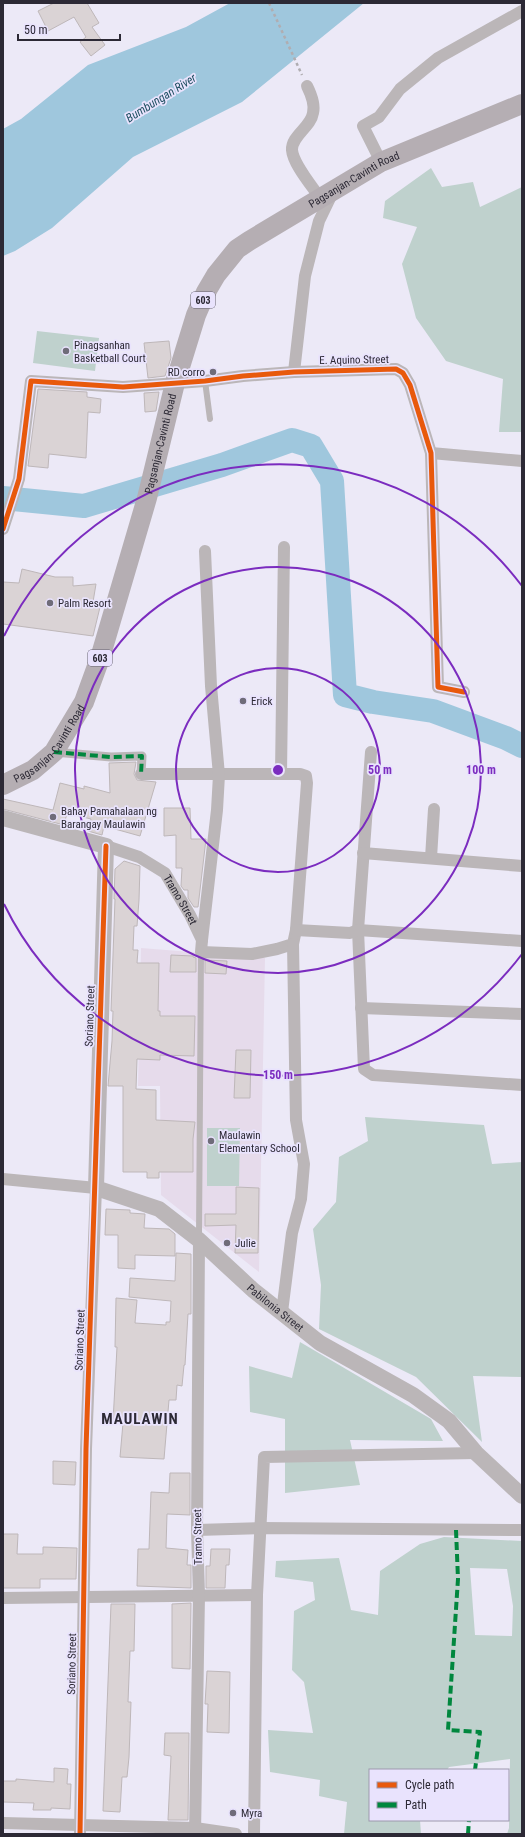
<svg xmlns="http://www.w3.org/2000/svg" width="525" height="1837" font-family="'Roboto Condensed',sans-serif">
  <rect width="100%" height="100%" fill="#ece9f7"/>
  <!-- education -->
  <path fill="#e6dbeb" d="M141,948L265,958L259,1272L161,1195L160,1086H138Z"/>
  <!-- green -->
  <path fill="#bfd1cd" fill-rule="evenodd" d="M431,168L442,187L473,182L480,207L522,187V432H499L503,379L446,361L416,318L402,264L417,227L383,218L385,201Z
    M37,331L99,338L95,371L33,363Z
    M365,1117L484,1125L492,1164L522,1162V1377L473,1376L482,1442L416,1377L319,1329L321,1285L313,1229L336,1202L339,1157L368,1141Z
    M207,1128H240L239,1186H207Z
    M300,1342L431,1419L443,1441L350,1440L360,1485L285,1493V1419L250,1412L249,1366L292,1378Z
    M444,1537L522,1541V1834H507L509,1828L510,1759L449,1767L447,1770H370V1820H420L421,1834H344L347,1802L319,1796L320,1780L270,1772L268,1730L313,1733L304,1682L292,1670L294,1611L315,1600L313,1582L275,1577L276,1561L339,1558L351,1610L378,1615L380,1571L420,1544ZM470,1568L507,1569L513,1606L512,1636L475,1635Z"/>
  <!-- water -->
  <path fill="#9fc7dd" d="M230,3H364L242,102L133,157L52,228L15,251L3,256V129L21,119L88,65L186,27Z"/>
  <g fill="none" stroke-linecap="round" stroke-linejoin="round">
    <!-- river -->
    <path stroke="#9fc7dd" stroke-width="24" d="M3,498L84,506L222,465L292,440L311,446L332,481L345,695L373,702L433,711L506,738L522,746"/>
  </g>
  <!-- building -->
  <path fill="#dad3d5" stroke="#beb7b9" d="M54,3H87L99,23L92,27L105,45L91,56L80,42L86,37L74,17L48,31L38,11Z
    M169,341L171,358L165,376L148,378L144,343Z
    M38,389L87,392V397L101,399L100,413L88,412L86,458L49,454L48,468L28,466Z
    M159,392L156,411L145,412L144,393Z
    M22,569L55,577H73V586L96,584L93,602L101,603L93,636L3,624V582L19,583Z
    M136,762L134,774L137,780L156,782L140,836L104,826L102,835L88,831L91,819L67,813L64,825L3,809V799L53,810L60,783L84,789V786L110,793L109,763Z
    M164,808H190L191,839H206L198,907H194L188,898V890H184L181,886L182,868H176V835L164,836Z
    M124,861L140,866L139,900L137,926H134L133,950H138L137,963H159L158,1011H160V1016H195L194,1056L160,1055V1060L137,1059L136,1089L156,1090V1120L195,1122L193,1139V1172H159V1178H147V1172H123V1086H108L112,1041L113,1011H111L115,899H114L115,869Z
    M171,955L193,956V957L196,958V972H170Z
    M205,960L227,961L226,974L205,973Z
    M236,1050H251L250,1098H234Z
    M236,1187L259,1188L258,1253H235L236,1225L205,1226V1214H236Z
    M106,1209L130,1210V1213L145,1214L144,1228L169,1229L175,1234V1256L135,1255V1269L118,1268V1235H105Z
    M176,1253L191,1254V1314H188L185,1365H184L182,1386L177,1385L176,1400H169L164,1459L120,1457L123,1423L113,1422L117,1347H115L116,1298L137,1300L135,1323L166,1325V1322H170L171,1301L129,1297L130,1278L175,1281Z
    M53,1461L76,1462L75,1485L53,1484Z
    M170,1473H190V1515L167,1514L166,1548L188,1550L187,1565H191V1588L137,1586L138,1549H149L151,1492L169,1493Z
    M3,1534H18L17,1554H43V1547L77,1548L76,1579H40V1588H3Z
    M211,1549H230L229,1565H226L225,1588H206V1566H210Z
    M191,1603L190,1669L172,1668V1604Z
    M111,1604H135L134,1651H130L128,1702H131L129,1757L127,1777H122L120,1812L103,1811Z
    M207,1671L230,1672L229,1733L207,1732L208,1704H205Z
    M165,1733H189L188,1820H168L171,1756L164,1755Z
    M54,1768L68,1769L67,1784H71L70,1809L51,1808V1810H33L34,1803L3,1802V1781H16V1779L54,1782Z"/>
  <g fill="none" stroke-linecap="round" stroke-linejoin="round">
    <!-- path -->
    <path stroke="#b0adb1" stroke-width="2.5" stroke-dasharray="3 3" stroke-linecap="butt" d="M269,3L302,75"/>
    <!-- service -->
    <path stroke="#bbb6b8" stroke-width="6" d="M205,381L210,419
      M199,1236L201,952"/>
    <!-- pedestrian -->
    <path stroke="#bbb6b8" stroke-width="9" d="M54,752L111,757L142,756L141,774"/>
    <!-- minor -->
    <g stroke="#bbb6b8" stroke-width="12">
      <path d="M307,86C311,94 315,105 313,113C311,127 291,136 292,150C293,164 312,186 320,198"/>
      <path d="M381,162L363,126L379,117L400,89L438,58L522,11"/>
      <path d="M294,372L305,276L319,221L333,192"/>
      <path d="M431,453L522,461"/>
      <path d="M3,529L19,479L31,381L123,387L205,381L243,376L294,372L396,369L403,373L410,385L431,453L438,687L464,692"/>
      <path d="M371,752L358,930L364,1069L373,1075L522,1085"/>
      <path d="M281,774L284,547"/>
      <path id="s1" d="M106,846L139,857L165,873L190,915L202,940L201,952L252,954L277,949L293,944L296,930L307,783L306,776L300,774H141"/>
      <path d="M363,853L522,866"/>
      <path d="M431,858L434,809"/>
      <path d="M296,930L350,933L358,930L522,941"/>
      <path d="M202,940L217,810L219,775L211,686L205,551"/>
      <path d="M361,1008L522,1014"/>
      <path d="M3,1179L96,1188L86,1449L80,1834"/>
      <path d="M282,1312L292,1233L301,1199L304,1164L296,1120L293,944"/>
      <path d="M197,1530L261,1528L522,1530"/>
      <path d="M3,1598L257,1595"/>
      <path d="M3,1823L195,1828L236,1834"/>
      <path d="M195,1834L199,1595L197,1530L199,1240"/>
      <path d="M254,1834L257,1595L264,1457L476,1453"/>
    </g>
    <!-- tertiary -->
    <path stroke="#bbb6b8" stroke-width="16" id="s2" d="M3,818L106,846L96,1188L159,1209L199,1240L253,1290L320,1343L413,1395L449,1421L476,1453L522,1496"/>
    <!-- primary -->
    <path stroke="#b5aeb3" stroke-width="20" id="s3" d="M3,785L33,770L54,752L84,702L100,658L147,498L175,383L196,315L206,292L216,275L237,249L249,241L381,162L522,104"/>
    <!-- quiet -->
    <path stroke="#00873e" stroke-width="4" stroke-dasharray="8 4" stroke-linecap="butt" d="M54,752L111,757L142,756L141,774
      M456,1530L458,1579L448,1730L480,1732L475,1770
      M468,1834L469,1820"/>
    <!-- cycleway casing -->
    <g stroke="#e9e3fd" stroke-width="8">
      <path id="cycleway" d="M3,529L19,479L31,381L123,387L205,381L243,376L294,372L396,369L403,373L410,385L431,453L438,687L464,692
        M80,1834L86,1449L106,846"/>
    </g>
    <!-- cycleway -->
    <use href="#cycleway" stroke="#e8590c" stroke-width="5"/>
  </g>
  <!-- distance rings -->
  <g fill="none" stroke="#7b2cbf" stroke-width="2">
    <circle cx="278" cy="770" r="102"/>
    <circle cx="278" cy="770" r="203"/>
    <path d="M522 954A305 305 0 0 1 4 904M4 636A305 305 0 0 1 522 586"/>
  </g>
  <!-- markers -->
  <g fill="#6f6c79" stroke="#e9e3fd" stroke-width="1.5">
    <circle cx="66" cy="351" r="4"/>
    <circle cx="213" cy="372" r="4"/>
    <circle cx="50" cy="603" r="4"/>
    <circle cx="243" cy="701" r="4"/>
    <circle cx="53" cy="817" r="4"/>
    <circle cx="211" cy="1141" r="4"/>
    <circle cx="227" cy="1243" r="4"/>
    <circle cx="233" cy="1813" r="4"/>
  </g>
  <g text-anchor="middle" dominant-baseline="central" stroke-width="3.5" stroke-linejoin="round" paint-order="stroke">
    <!-- shield labels -->
    <g fill="#e9e3fd" stroke="#656171" stroke-width="1">
      <rect x="191" y="292" width="24" height="16" rx="3"/>
      <rect x="88" y="650" width="24" height="16" rx="3"/>
    </g>
    <g font-size="10" font-weight="bold" fill="#2c2935">
      <text x="203" y="300">603</text>
      <text x="100" y="658">603</text>
    </g>
    <!-- street labels -->
    <g font-size="11" fill="#2c2935" stroke="#e9e3fd">
      <text stroke="none"><textPath href="#s3" startOffset="737">Pagsanjan-Cavinti Road</textPath></text>
      <text transform="translate(354 360) rotate(-1)">E. Aquino Street</text>
      <text stroke="none"><textPath href="#s3" startOffset="389">Pagsanjan-Cavinti Road</textPath></text>
      <text stroke="none"><textPath href="#s3" startOffset="64">Pagsanjan-Cavinti Road</textPath></text>
      <text stroke="none"><textPath href="#s1" startOffset="96">Tramo Street</textPath></text>
      <text transform="translate(90 1016) rotate(-88)">Soriano Street</text>
      <text stroke="none"><textPath href="#s2" startOffset="668">Pabilonia Street</textPath></text>
      <text transform="translate(80 1340) rotate(-88)">Soriano Street</text>
      <text transform="translate(198 1537) rotate(-91)">Tramo Street</text>
      <text transform="translate(72 1664) rotate(-89)">Soriano Street</text>
    </g>
    <!-- poi labels -->
    <g font-size="11" fill="#2c2935" stroke="#e9e3fd" text-anchor="start">
      <text x="74" y="345">Pinagsanhan<tspan x="74" dy="13">Basketball Court</tspan></text>
      <text x="205" y="372" text-anchor="end">RD corro</text>
      <text x="58" y="603">Palm Resort</text>
      <text x="251" y="701">Erick</text>
      <text x="61" y="811">Bahay Pamahalaan ng<tspan x="61" dy="13">Barangay Maulawin</tspan></text>
      <text x="219" y="1135">Maulawin<tspan x="219" dy="13">Elementary School</tspan></text>
      <text x="235" y="1243">Julie</text>
      <text x="241" y="1813">Myra</text>
    </g>
    <!-- water labels -->
    <g font-size="12" font-style="italic" fill="#1d4e60" stroke="#e9e3fd">
      <text transform="translate(161 98) rotate(-32)">Bumbungan River</text>
    </g>
    <!-- district labels -->
    <g font-size="15" font-weight="bold" letter-spacing="1" fill="#2c2935" stroke="#e9e3fd">
      <text x="140" y="1419">MAULAWIN</text>
    </g>
  </g>
  <circle cx="278" cy="770" r="6" fill="#7b2cbf" stroke="#e9e3fd" stroke-width="2"/>
  <g font-size="12" text-anchor="middle" font-weight="bold" fill="#7b2cbf" stroke="#e9e3fd" stroke-width="3.5" stroke-linejoin="round" paint-order="stroke">
    <text x="380" y="774">50 m</text>
    <text x="481" y="774">100 m</text>
    <text x="278" y="1079">150 m</text>
  </g>
  <!-- border -->
  <rect width="525" height="1837" fill="none" stroke="#2c2935" stroke-width="8"/>
  <!-- legend -->
  <rect x="369" y="1769" width="140" height="52" fill="#e9e3fd" stroke="#9d99ad"/>
  <rect x="377" y="1782" width="20" height="6" fill="#e8590c" stroke="#9d99ad"/>
  <text x="405" y="1789" font-size="12" fill="#2c2935">Cycle path</text>
  <rect x="377" y="1802" width="20" height="6" fill="#00873e" stroke="#9d99ad"/>
  <text x="405" y="1809" font-size="12" fill="#2c2935">Path</text>
  <!-- scale -->
  <path d="M18 34v6h102v-6" fill="none" stroke="#2c2935" stroke-width="2"/>
  <text x="24" y="34" font-size="12" fill="#2c2935" stroke="#e9e3fd" stroke-width="3" paint-order="stroke">50 m</text>
</svg>
